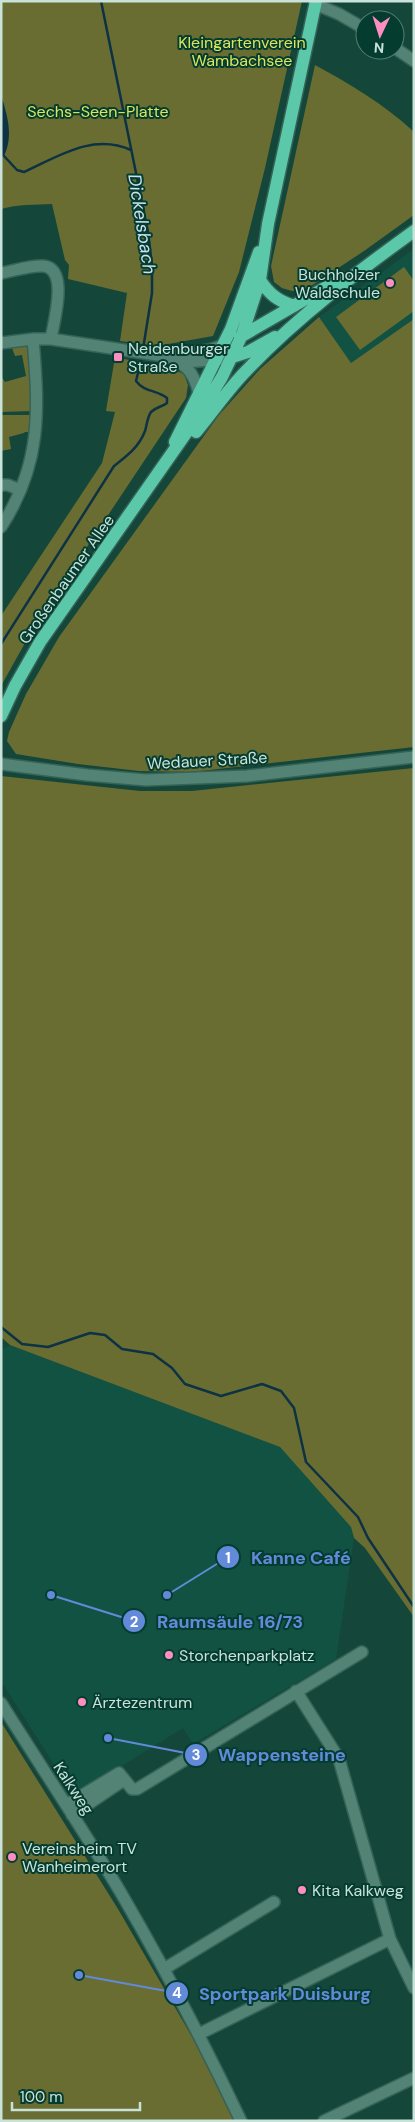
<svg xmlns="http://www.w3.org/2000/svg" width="415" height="2122" font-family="'DM Sans',sans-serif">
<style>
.built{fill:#115243}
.green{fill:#696d32}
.water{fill:#0d3243}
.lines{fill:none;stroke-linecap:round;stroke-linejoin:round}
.stream{stroke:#0d3243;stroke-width:2.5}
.minor-casing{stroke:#356357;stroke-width:14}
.major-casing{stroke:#356357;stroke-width:15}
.minor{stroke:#538374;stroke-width:11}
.major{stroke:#5cc8aa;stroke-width:12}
.poi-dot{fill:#fd8ec0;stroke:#053c30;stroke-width:2}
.labels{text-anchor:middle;stroke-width:4;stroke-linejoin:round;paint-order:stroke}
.park-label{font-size:16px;fill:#dde55c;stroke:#053c30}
.poi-label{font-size:16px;fill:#cae3da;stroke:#053c30;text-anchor:start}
.street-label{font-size:16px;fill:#cae3da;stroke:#053c30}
.water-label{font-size:18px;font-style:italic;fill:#cbe3f1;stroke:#053c30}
.leader{fill:none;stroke:#628ad9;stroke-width:2}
.callout-dot{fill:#628ad9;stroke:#053c30;stroke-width:2}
.mark-label{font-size:15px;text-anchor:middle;font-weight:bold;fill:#fff}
.callout-label{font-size:18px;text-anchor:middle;font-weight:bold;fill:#628ad9;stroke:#053c30;stroke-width:4;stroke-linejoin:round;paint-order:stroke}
</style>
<rect width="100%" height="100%" fill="#14473a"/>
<path class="built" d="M414,249V319L351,363L319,317Z
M10,1345L280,1447L351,1527L354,1538L336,1659L193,1744L183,1728L83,1790L75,1791L67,1785L1,1681V1350Z"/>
<path class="green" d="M1,1H302L265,168L239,272L213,336L157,346L120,341L127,293L68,279L69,265L65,260L52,204C35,205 18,204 1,209Z
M315,65C350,84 384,104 414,132V215L364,251L305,290L292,291L282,288L274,282L271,266Z
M404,267L414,281V311L360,350L336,317Z
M319,317L351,363L414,319V747L191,772L139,771L78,764L16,754L7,741L9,732L26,694L59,637L219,415L260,369Z
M27,346L30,349L33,411L1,412V376L5,382L26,376L22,355L15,356L12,348Z
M115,357L172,369L184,374L188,385L186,398L35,625L1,686V616L102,463L115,412L106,411Z
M1,415H33L31,432H25L24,433L9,437L11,449L1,451Z
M414,768V1617L365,1548L354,1538L351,1527L280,1447L10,1345L1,1337V776L140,791H192Z
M1,1722L118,1909L195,2042L234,2121H1Z"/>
<path class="water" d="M1,95C7,114 14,136 4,156H1Z"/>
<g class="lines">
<path class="stream" d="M101,1L148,232L152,265V293L143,349
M4,156L17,170L24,172C59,156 93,133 131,150
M1,644L114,466C127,456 139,447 145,431C147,425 147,418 151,412C156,407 162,407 167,403V398C157,390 144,392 136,381L142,357
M1,1327L22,1344L48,1347L90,1333L105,1335L122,1349L153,1354L172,1368L185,1384L221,1396L262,1384L281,1391L294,1408L306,1462L358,1517L368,1538L414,1607"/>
<defs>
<path id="minor" d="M315,4L339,14L365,29
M395,48L414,61
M1,273C14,271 30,265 43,266C70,268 53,324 51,339
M1,343L33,339H51L164,356C186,364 193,370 199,393
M167,356L209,350L224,345
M181,362L216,360L232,357
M1,485H8L20,490
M1,527C42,464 39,410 33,339
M1,764L87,775L146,780L247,776L414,757
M296,1691L339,1759L390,1939L414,1988
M1,1703C41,1767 83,1829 121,1893C164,1967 204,2043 241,2121
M66,1805L119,1773L132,1789H137L362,1652
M72,1815L124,1780
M164,1969L274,1902
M199,2034L390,1939
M324,2121L414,2078"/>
<path id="major" d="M260,280C269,294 278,301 294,306
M240,337L342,278
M232,357L248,352L275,337
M196,432C213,412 228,389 247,370C296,318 356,273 414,231
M175,442L231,329L259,252
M1,716L15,686L40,642L198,416L222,377L242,335L260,280L268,224L316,1"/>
</defs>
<use href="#minor" class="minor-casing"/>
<use href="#major" class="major-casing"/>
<use href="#minor" class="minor"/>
<use href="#major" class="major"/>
</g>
<g class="poi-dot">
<circle cx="390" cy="283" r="5"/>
<rect x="113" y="352" width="10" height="10" rx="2.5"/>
<circle cx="169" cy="1655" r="5"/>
<circle cx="82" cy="1702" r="5"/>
<circle cx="12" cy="1857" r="5"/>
<circle cx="302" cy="1890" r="5"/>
</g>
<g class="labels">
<g class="park-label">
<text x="242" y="48">Kleingartenverein<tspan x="242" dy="18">Wambachsee</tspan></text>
<text x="98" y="117">Sechs-Seen-Platte</text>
</g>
<g class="poi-label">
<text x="380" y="280" text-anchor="end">Buchholzer<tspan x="380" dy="18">Waldschule</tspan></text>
<text x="128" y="354">Neidenburger<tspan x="128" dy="18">Straße</tspan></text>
<text x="179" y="1661">Storchenparkplatz</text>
<text x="92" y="1708">Ärztezentrum</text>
<text x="22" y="1854">Vereinsheim TV<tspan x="22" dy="18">Wanheimerort</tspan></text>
<text x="312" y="1896">Kita Kalkweg</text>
</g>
<g class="street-label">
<text transform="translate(66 579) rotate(-55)" y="6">Großenbaumer Allee</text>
<text transform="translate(207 760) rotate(-3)" y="6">Wedauer Straße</text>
<text transform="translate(74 1788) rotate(57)" y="6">Kalkweg</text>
</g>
<g class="water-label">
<text transform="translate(142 224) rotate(81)" y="6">Dickelsbach</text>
</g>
</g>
<path class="leader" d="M167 1595L228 1557M51 1595L134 1621M108 1738L196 1755M79 1975L177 1993"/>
<g class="callout-dot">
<circle cx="167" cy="1595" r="5"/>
<circle cx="51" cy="1595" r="5"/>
<circle cx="108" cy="1738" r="5"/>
<circle cx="79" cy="1975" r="5"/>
<circle cx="228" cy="1557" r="12"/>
<circle cx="134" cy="1621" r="12"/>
<circle cx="196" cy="1755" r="12"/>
<circle cx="177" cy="1993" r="12"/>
</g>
<g class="mark-label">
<text x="228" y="1563">1</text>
<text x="134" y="1627">2</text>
<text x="196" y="1760">3</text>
<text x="177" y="1998">4</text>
</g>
<g class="callout-label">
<text x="301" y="1564">Kanne Café</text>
<text x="230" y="1628">Raumsäule 16/73</text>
<text x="282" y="1761">Wappensteine</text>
<text x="285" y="2000">Sportpark Duisburg</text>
</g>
<rect width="415" height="2122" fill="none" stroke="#cae3da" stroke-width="5"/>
<g transform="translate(380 35) rotate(184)"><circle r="24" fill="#053c30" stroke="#547f74"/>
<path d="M0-4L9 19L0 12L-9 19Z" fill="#fd8ec0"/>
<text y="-8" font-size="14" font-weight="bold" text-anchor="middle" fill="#cae3da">N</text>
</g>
<path d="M12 2102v8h128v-8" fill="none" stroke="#cae3da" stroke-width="2.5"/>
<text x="20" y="2102" font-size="15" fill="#cae3da" stroke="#053c30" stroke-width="4" paint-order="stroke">100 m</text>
</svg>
